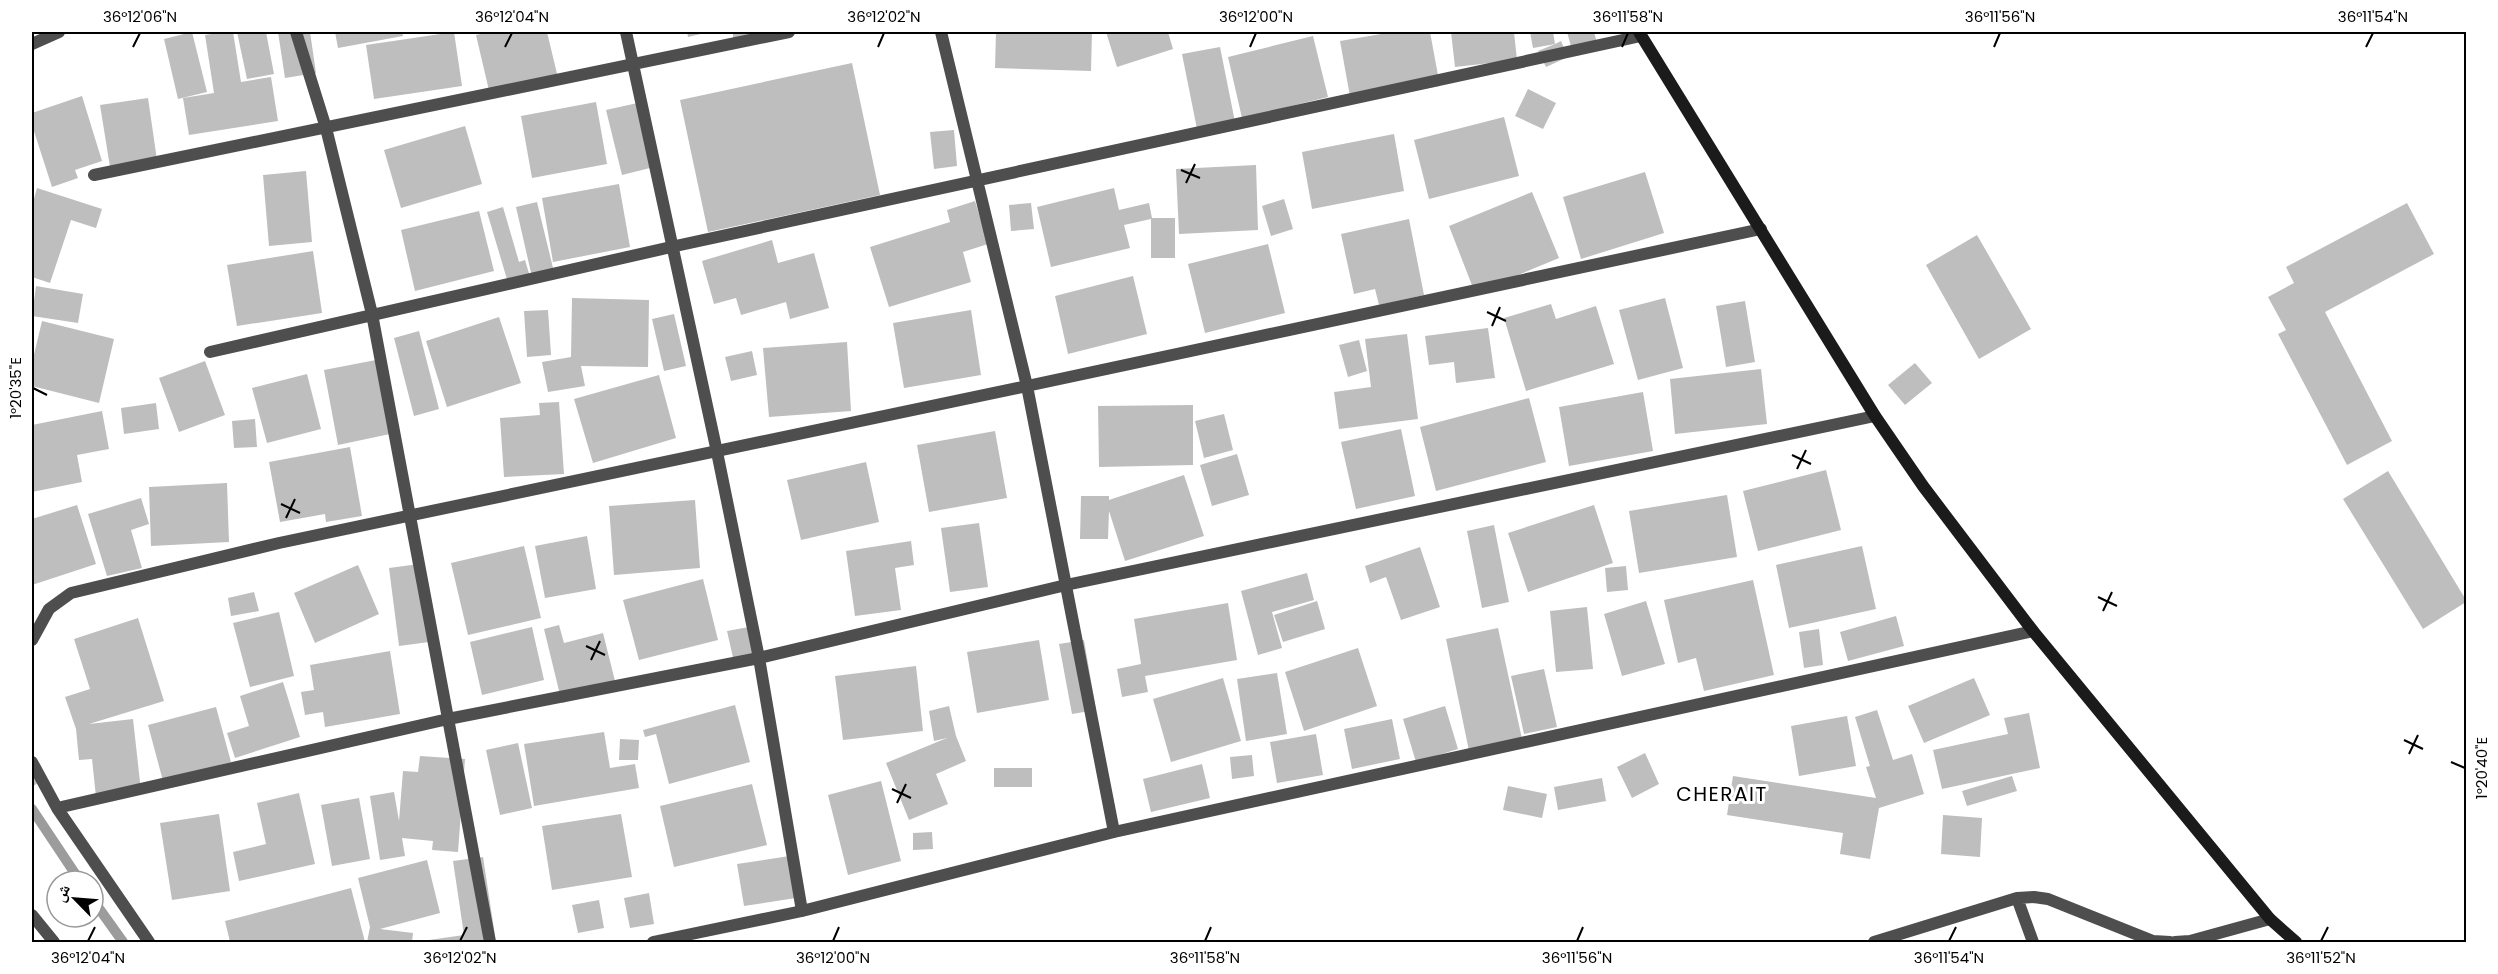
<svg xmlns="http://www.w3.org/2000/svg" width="2498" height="974" font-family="Poppins,'Noto Naskh Arabic',sans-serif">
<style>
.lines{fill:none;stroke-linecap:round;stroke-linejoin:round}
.stream{stroke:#9c9c9c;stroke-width:10}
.building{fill:#bebebe}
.street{stroke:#4e4e4e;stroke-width:12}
.secondary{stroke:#1b1b1b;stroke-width:12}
.ticks{fill:none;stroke:#000;stroke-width:2}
.labels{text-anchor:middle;stroke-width:6;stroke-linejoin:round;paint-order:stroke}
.quarter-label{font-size:20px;letter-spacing:1.5px;fill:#000;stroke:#fff}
.neatline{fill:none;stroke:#000;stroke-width:2}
.ticks-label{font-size:15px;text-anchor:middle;fill:#000}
</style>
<rect width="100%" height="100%" fill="#fff"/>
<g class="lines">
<path class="stream" d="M32,809L80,881
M93,900L123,942"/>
</g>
<path class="building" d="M192,32L207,92L178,99L164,39Z
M225,32H233L241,82L271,77L278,121L189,135L183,98L214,93L205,35Z
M237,32H266L274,74L247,79Z
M278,32H310L316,73L285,78Z
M335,32H402L403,36L338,48Z
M454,32L462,86L374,99L366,45Z
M489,32H547L559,82L491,99L476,35Z
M687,32H709L688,37Z
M733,32H778L733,39Z
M996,32H1092L1091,71L995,68Z
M1106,32H1168L1173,49L1117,67Z
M1393,32H1430L1440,86L1351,102L1340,41Z
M1451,32H1514L1517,60L1455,67Z
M1530,32H1553L1555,44L1561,41L1568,57L1546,67L1538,51L1555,44L1533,48Z
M1567,32H1594L1597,43L1572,50Z
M1313,36L1328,97L1242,118L1228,57Z
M1220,47L1236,127L1198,134L1182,54Z
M852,63L880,195L708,232L680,100Z
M1528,89L1556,103L1543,129L1515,116Z
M82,96L102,161L75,170L78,178L52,187L32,125V113Z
M148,98L157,160L110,167L100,105Z
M596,102L607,164L532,178L521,116Z
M642,102L658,166L622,175L606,110Z
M1504,117L1519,176L1429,199L1414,140Z
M465,126L482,184L401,208L384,150Z
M954,130L957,166L934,169L930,132Z
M1394,134L1404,191L1312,209L1302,152Z
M1256,165L1258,230L1179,234L1176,169Z
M306,171L312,242L269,246L263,175Z
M1645,172L1664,233L1581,259L1563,197Z
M619,184L630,247L553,262L542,198Z
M37,188L102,209L96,228L71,220L50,283L32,277V206Z
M1114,188L1119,210L1149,203L1152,218H1175V258H1151V219L1124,225L1130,248L1051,267L1037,207Z
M1532,192L1559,258L1475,293L1449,226Z
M1284,199L1293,229L1271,236L1262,206Z
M975,201L988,244L963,252L971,282L889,307L870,247L950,222L947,210Z
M537,202L554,272L532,277L516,207Z
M1031,203L1034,229L1011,231L1009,205Z
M2407,203L2434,254L2325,312L2392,441L2347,465L2278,334L2286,330L2268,297L2294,283L2286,267Z
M503,207L519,262L525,260L531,280L509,286L487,212Z
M479,211L494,271L415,291L401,230Z
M1409,219L1424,295L1379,305L1375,289L1354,294L1341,234Z
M1977,235L2031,329L1979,359L1926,265Z
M772,240L778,263L814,253L829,308L790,319L786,302L741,315L736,298L714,304L702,261Z
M1268,244L1285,313L1205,333L1188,264Z
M313,251L322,313L237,326L227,265Z
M1133,276L1147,334L1068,354L1055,296Z
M36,286L83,294L78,323L32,316Z
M572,298L649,300L648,367L581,366L585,386L548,392L542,362L571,357Z
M1665,298L1683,368L1638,380L1619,310Z
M1745,301L1755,362L1726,367L1716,306Z
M1551,304L1556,319L1596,306L1614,364L1526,391L1504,318Z
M548,310L551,355L527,357L524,311Z
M971,310L981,375L904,388L893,323Z
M674,314L686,366L664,371L652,319Z
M499,317L521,383L447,407L426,341Z
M42,321L114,339L99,403L32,386V363Z
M1488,328L1495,378L1456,383L1454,362L1429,365L1425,336Z
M419,331L439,409L414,416L394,338Z
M1407,334L1418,419L1339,429L1334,392L1371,387L1365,339Z
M1359,340L1367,371L1348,377L1339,345Z
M847,342L851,411L769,417L763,348Z
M752,351L757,375L731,381L725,357Z
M376,360L390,434L338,445L324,370Z
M205,361L225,415L179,432L159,378Z
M1915,363L1932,383L1905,405L1888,385Z
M1761,369L1767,424L1675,434L1670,379Z
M307,374L321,429L267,443L252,388Z
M659,375L676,438L593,463L574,399Z
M1643,392L1653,451L1569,466L1559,407Z
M1529,398L1546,462L1436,491L1420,427Z
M559,402L564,474L504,477L500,418L540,415L539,403Z
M156,403L159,429L124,434L121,408Z
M1193,405V465L1099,467L1098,406Z
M102,411L109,449L77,455L82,482L32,492V425Z
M1224,414L1233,450L1204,458L1195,421Z
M255,419L257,447L234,448L232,421Z
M1401,429L1415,496L1356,509L1341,442Z
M995,431L1007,498L929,512L917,445Z
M350,447L362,516L326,522L325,514L280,522L269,462Z
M1237,454L1249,495L1212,506L1200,465Z
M866,462L879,522L801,540L787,480Z
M1826,470L1841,530L1758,551L1743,491Z
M2388,471L2466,600V602L2423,629L2343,499Z
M1184,475L1204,536L1125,561L1109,511L1108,539H1080L1081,496H1109V500Z
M227,483L229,542L151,546L149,487Z
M1727,495L1737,557L1639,573L1629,511Z
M141,498L149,524L131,530L142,568L107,576L88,514Z
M695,500L700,568L614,575L609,506Z
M77,505L96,564L32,585V519Z
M1594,505L1613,563L1528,592L1508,533Z
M979,523L988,587L950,592L941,528Z
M1494,525L1509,602L1482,608L1467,531Z
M587,536L596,589L545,598L535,546Z
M911,541L914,565L895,568L901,610L855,616L846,551Z
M524,546L541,618L468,635L451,563Z
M1862,546L1876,609L1789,628L1776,565Z
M1420,547L1440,607L1401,620L1386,577L1370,583L1365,566Z
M419,564L429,642L399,646L389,568Z
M358,565L379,614L315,643L294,593Z
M1626,566L1628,590L1607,592L1605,568Z
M1307,573L1314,600L1272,612L1282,648L1258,655L1241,591Z
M703,579L718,640L639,660L623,600Z
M1753,580L1774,675L1704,691L1696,658L1678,663L1664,600Z
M254,592L259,611L231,616L228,598Z
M1317,601L1325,629L1283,642L1274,615Z
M1646,601L1665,664L1622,676L1604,614Z
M1228,603L1237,660L1145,676L1148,692L1122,697L1117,669L1141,664L1134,619Z
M1587,607L1593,669L1556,672L1550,611Z
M279,612L294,676L250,687L233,623Z
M1896,616L1904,646L1848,661L1840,632Z
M138,618L164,701L89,724L133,719L141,791L96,797L92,759L79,760L76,729L65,697L90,689L74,639Z
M559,625L564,643L603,633L617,689L562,703L544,629Z
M532,627L544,680L482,695L470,642Z
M749,627L754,658L734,662L727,631Z
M1498,628L1522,739L1469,751L1446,639Z
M1819,629L1823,665L1804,668L1799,632Z
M1039,640L1049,700L977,713L967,652Z
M1084,640L1096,710L1072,714L1059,644Z
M1358,648L1377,706L1304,731L1285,672Z
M390,651L400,714L325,727L323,712L305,715L301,692L314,690L310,665Z
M916,666L923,731L843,740L835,676Z
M1544,669L1557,727L1524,734L1511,676Z
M1277,673L1287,734L1246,741L1237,679Z
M1223,678L1241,741L1171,762L1153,699Z
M1974,678L1990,715L1924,743L1908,706Z
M283,682L300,737L235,758L227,733L249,726L240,696Z
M735,705L750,762L669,784L656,734L645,737L643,730Z
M949,706L956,736L966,761L936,774L948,804L909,820L886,763L947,738L934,741L929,711Z
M1445,706L1458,749L1416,762L1403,719Z
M216,707L231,762L163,781L148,725Z
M1877,710L1893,760L1912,754L1924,794L1879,808L1870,859L1840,854L1843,833L1727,815L1733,776L1876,798L1866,767L1870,766L1855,717Z
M2029,713L2040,768L1942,789L1933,750L2008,734L2004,718Z
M1847,716L1856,766L1799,776L1791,726Z
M1392,719L1400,759L1352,769L1344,729Z
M604,732L610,768L635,764L639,788L534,806L524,744Z
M1316,734L1323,775L1277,783L1270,742Z
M620,739L639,740L638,760H619Z
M518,743L532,808L500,815L486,750Z
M1645,753L1659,784L1632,798L1617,767Z
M1252,755L1254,776L1232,779L1230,757Z
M420,756L465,759L458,852L432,850L433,841L402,838L405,856L380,860L370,796L394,792L399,821L403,771L418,772Z
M32,759L46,777L32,787Z
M1202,764L1210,798L1151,812L1143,779Z
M994,768H1032V787H994Z
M2012,776L2017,791L1967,806L1962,791Z
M1602,778L1606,801L1558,810L1554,787Z
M881,781L901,861L848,875L828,795Z
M752,784L767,845L674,867L660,806Z
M1508,786L1547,794L1542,818L1503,810Z
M299,793L315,864L239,881L233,852L266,844L257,803Z
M359,798L370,859L332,866L321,805Z
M219,814L230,891L172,900L160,823Z
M621,814L632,877L552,890L542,826Z
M1943,815L1982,818L1980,857L1941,854Z
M932,832L933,849L913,850V833Z
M796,855L802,897L744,906L737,864Z
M483,857L496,942H429V940L464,935L453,861Z
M427,860L440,913L380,929L413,933L412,942H367L370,927L358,878Z
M351,888L365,942H230L225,921Z
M649,893L654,924L630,928L624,898Z
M599,900L604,928L578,933L572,905Z"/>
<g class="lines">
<path class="street" d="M296,32L326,128L372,314L490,942
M626,32L717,452L759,658L802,911
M941,32L1027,386L1114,832
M32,44L59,32
M94,175L789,32
M210,352L671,247L1641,36
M32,640L49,609L71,593L279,543L1027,386L1761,229
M32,762L57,808L149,942
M57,808L448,719L759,658L1066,585L1875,416
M2017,898L2033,942
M32,915L54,942
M653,942L802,911L1114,832L2033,631
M1874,942L2017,898L2034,897L2048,899L2153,941L2170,942
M2175,942L2190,941L2270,919"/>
<path class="secondary" d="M1639,32L1875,416L1923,486L2033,631L2270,919L2296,942"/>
</g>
<path class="ticks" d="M133,47L140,33M505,47L512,33M878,47L884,33M1250,47L1256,33M1622,47L1628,33M1994,47L2000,33M2366,47L2373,33M1181,170L1200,178M1186,183L1195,164M1487,312L1506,321M1492,326L1500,307M33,388L47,395M1792,455L1811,464M1797,469L1806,450M281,504L300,513M286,518L295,499M2098,597L2117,606M2103,611L2112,592M586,646L605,655M591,660L600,641M2404,740L2423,749M2409,754L2418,735M2451,762L2465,768M892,789L911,798M897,803L906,784M88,941L95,927M460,941L467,927M833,941L839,927M1205,941L1211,927M1577,941L1583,927M1949,941L1956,927M2321,941L2328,927"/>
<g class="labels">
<g class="quarter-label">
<text x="1722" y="801">CHERAIT</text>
</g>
</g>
<rect width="2498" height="974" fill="none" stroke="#ffffff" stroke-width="66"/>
<g transform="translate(75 899) rotate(295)"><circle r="28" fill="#ffffff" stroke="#999999" stroke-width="1.5"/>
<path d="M0-4.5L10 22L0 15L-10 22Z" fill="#000000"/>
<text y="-9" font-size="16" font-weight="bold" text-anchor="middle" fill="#000000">ش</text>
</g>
<rect x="33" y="33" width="2432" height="908" class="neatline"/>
<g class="ticks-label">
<text x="140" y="22">36°12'06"N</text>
<text x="512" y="22">36°12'04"N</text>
<text x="884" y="22">36°12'02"N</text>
<text x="1256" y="22">36°12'00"N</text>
<text x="1628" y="22">36°11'58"N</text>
<text x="2000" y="22">36°11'56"N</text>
<text x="2373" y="22">36°11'54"N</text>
<text transform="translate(16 388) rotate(-90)" y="5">1°20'35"E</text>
<text transform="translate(2482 768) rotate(-90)" y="5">1°20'40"E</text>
<text x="88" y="963">36°12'04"N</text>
<text x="460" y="963">36°12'02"N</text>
<text x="833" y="963">36°12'00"N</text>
<text x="1205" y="963">36°11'58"N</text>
<text x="1577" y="963">36°11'56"N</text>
<text x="1949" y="963">36°11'54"N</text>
<text x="2321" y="963">36°11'52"N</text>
</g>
</svg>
